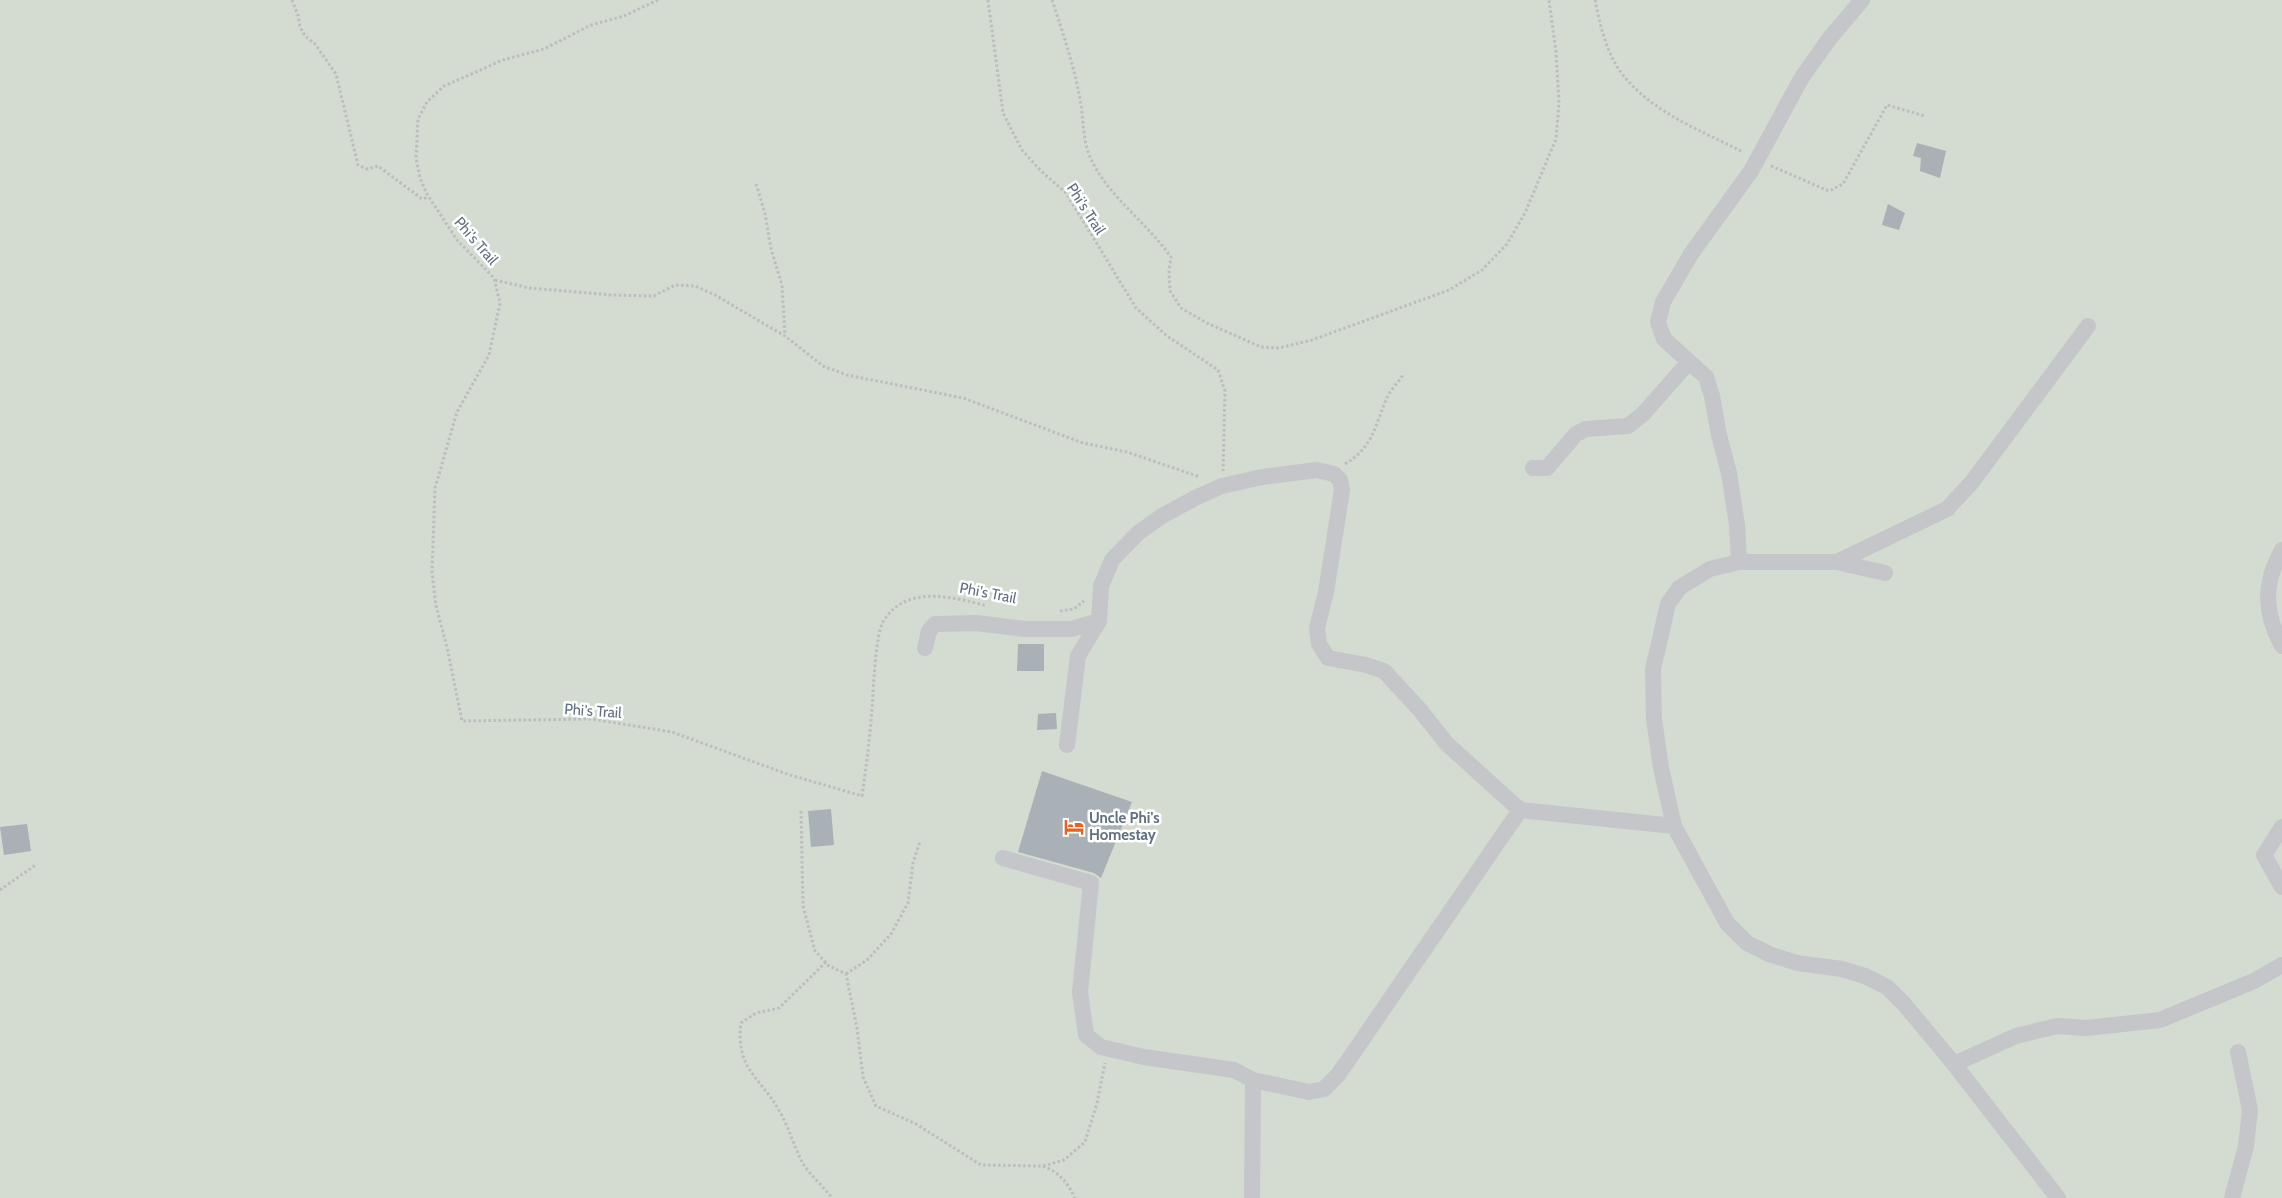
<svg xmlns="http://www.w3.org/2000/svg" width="2282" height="1198" font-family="Cabin,sans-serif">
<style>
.green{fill:#d4dbd1}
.building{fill:#a9b0b6}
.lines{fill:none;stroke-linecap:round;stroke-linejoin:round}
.path{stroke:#bbbdbf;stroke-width:3;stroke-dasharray:2.5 2.5;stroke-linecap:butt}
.minor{stroke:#c4c6ca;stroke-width:16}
.labels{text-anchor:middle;stroke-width:5;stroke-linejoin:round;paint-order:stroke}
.street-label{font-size:15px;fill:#627081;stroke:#fff}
.poi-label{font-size:15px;font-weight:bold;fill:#627081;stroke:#fff;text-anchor:start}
</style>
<rect width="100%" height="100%" fill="#f4f4f0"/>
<path class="green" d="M0,0H2282V1198H0Z"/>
<path class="building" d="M1917,143L1946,151L1940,178L1920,171L1921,158L1913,156Z
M1888,204L1905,213L1899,230L1882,225Z
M1018,644H1044V671H1017Z
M1056,713L1057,729L1037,730L1038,714Z
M1042,771L1132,802L1101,878L1094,873L1018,852Z
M831,809L834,845L811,847L808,811Z
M27,824L31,851L4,855L0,827Z"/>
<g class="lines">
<path class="path" d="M292,0L298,15L300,27L305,36L315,44L336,74L358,165L367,169L378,166L422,199L428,197
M658,0L624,16L591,25L544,49L503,60L444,86L427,102L418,119L416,158L420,178L427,194L457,240L494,278L500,303L489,355L457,412L435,488L432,572L436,606L447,647L462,721L591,719L672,732L787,774L862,796C867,762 871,728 873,694C874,678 876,635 883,622C905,584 953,597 987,606
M988,0L1003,113L1022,150L1041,171L1066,193L1136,308L1167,336L1218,370L1225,391L1223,471
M1052,0C1063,33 1074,66 1080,99C1084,119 1082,140 1091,159C1107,195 1148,224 1171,257L1169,271L1170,291L1181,308L1207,323L1261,347L1279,348L1312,340L1449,290L1482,270L1507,244L1525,213L1556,139L1559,103L1556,52L1549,0
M1595,0C1600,25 1607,55 1623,75C1653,113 1702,131 1743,152
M1771,166L1829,191L1843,184L1887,105L1925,116
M756,184L765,213L771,249L782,285L785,335
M495,280L529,288L612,295L654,296L675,285L695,286L715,295L785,336L823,366L847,375L963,398L1083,443L1127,452L1200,477
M1345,464C1373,447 1374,428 1386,400C1389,391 1398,383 1403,375
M1060,611L1074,609L1084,601
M801,811L803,906L815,951L829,966L846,974L857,1028L863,1077L876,1106L916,1124L981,1165L1043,1166L1064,1160L1085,1142L1097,1103L1105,1063
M0,890L37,864
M826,962L779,1008L756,1013L741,1023C735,1070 761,1077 780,1112C789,1128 794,1146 802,1162C809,1174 823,1186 832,1198
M846,974L867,960L891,934L908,903L913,863L920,841
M1043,1166C1060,1173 1067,1182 1075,1198"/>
<path class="minor" d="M1533,468H1547L1576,434L1586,429L1628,426L1643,414L1689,362
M2282,550C2263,583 2264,613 2282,646
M1739,562L1737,525L1729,473L1719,435L1712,396L1706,377L1664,339L1658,322L1663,302L1691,254L1751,171L1801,79L1829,39L1862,0
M1837,562L1947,509L1972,482L2088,326
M1885,573L1837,562H1739L1710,569L1679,588L1668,604L1653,669L1654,719L1661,768L1674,826L1727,923L1747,943L1769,954L1797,963L1842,969L1865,976L1887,987L1905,1005L1954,1064L2058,1198
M925,648L929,631L935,624L976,623L1025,629H1071L1099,621
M1067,745L1078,656L1099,621L1101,586L1112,560L1138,533L1162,516L1195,498L1222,486L1262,477L1317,470L1334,474L1340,480L1342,490L1326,592L1317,628L1319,644L1328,658L1366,665L1384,671L1420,710L1447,744L1520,810
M2282,827L2264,855L2282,887
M1003,858L1091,883L1080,992L1086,1035L1101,1047L1144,1057L1234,1070L1253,1080L1309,1092L1324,1089L1338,1075L1520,810L1674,826
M1954,1064L2016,1036L2057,1026L2086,1028L2160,1020L2254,981L2282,965
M1252,1198L1253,1080
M2232,1198L2246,1146L2250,1110L2238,1052"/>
</g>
<defs>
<symbol id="hotel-bare" viewBox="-9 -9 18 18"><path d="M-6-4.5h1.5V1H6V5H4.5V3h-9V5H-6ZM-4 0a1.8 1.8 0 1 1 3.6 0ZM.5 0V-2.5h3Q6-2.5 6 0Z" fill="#e5631f" stroke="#fff" stroke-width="2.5" paint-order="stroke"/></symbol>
</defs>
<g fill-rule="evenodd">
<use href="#hotel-bare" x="1060" y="813" width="28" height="28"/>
</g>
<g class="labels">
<g class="street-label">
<text transform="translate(1086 209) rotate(57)" y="5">Phi's Trail</text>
<text transform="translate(476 241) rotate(49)" y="5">Phi's Trail</text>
<text transform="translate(988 593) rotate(11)" y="5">Phi's Trail</text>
<text transform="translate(593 711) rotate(4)" y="5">Phi's Trail</text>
</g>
<g class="poi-label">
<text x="1089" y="823">Uncle Phi's<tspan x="1089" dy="17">Homestay</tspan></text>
</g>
</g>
</svg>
